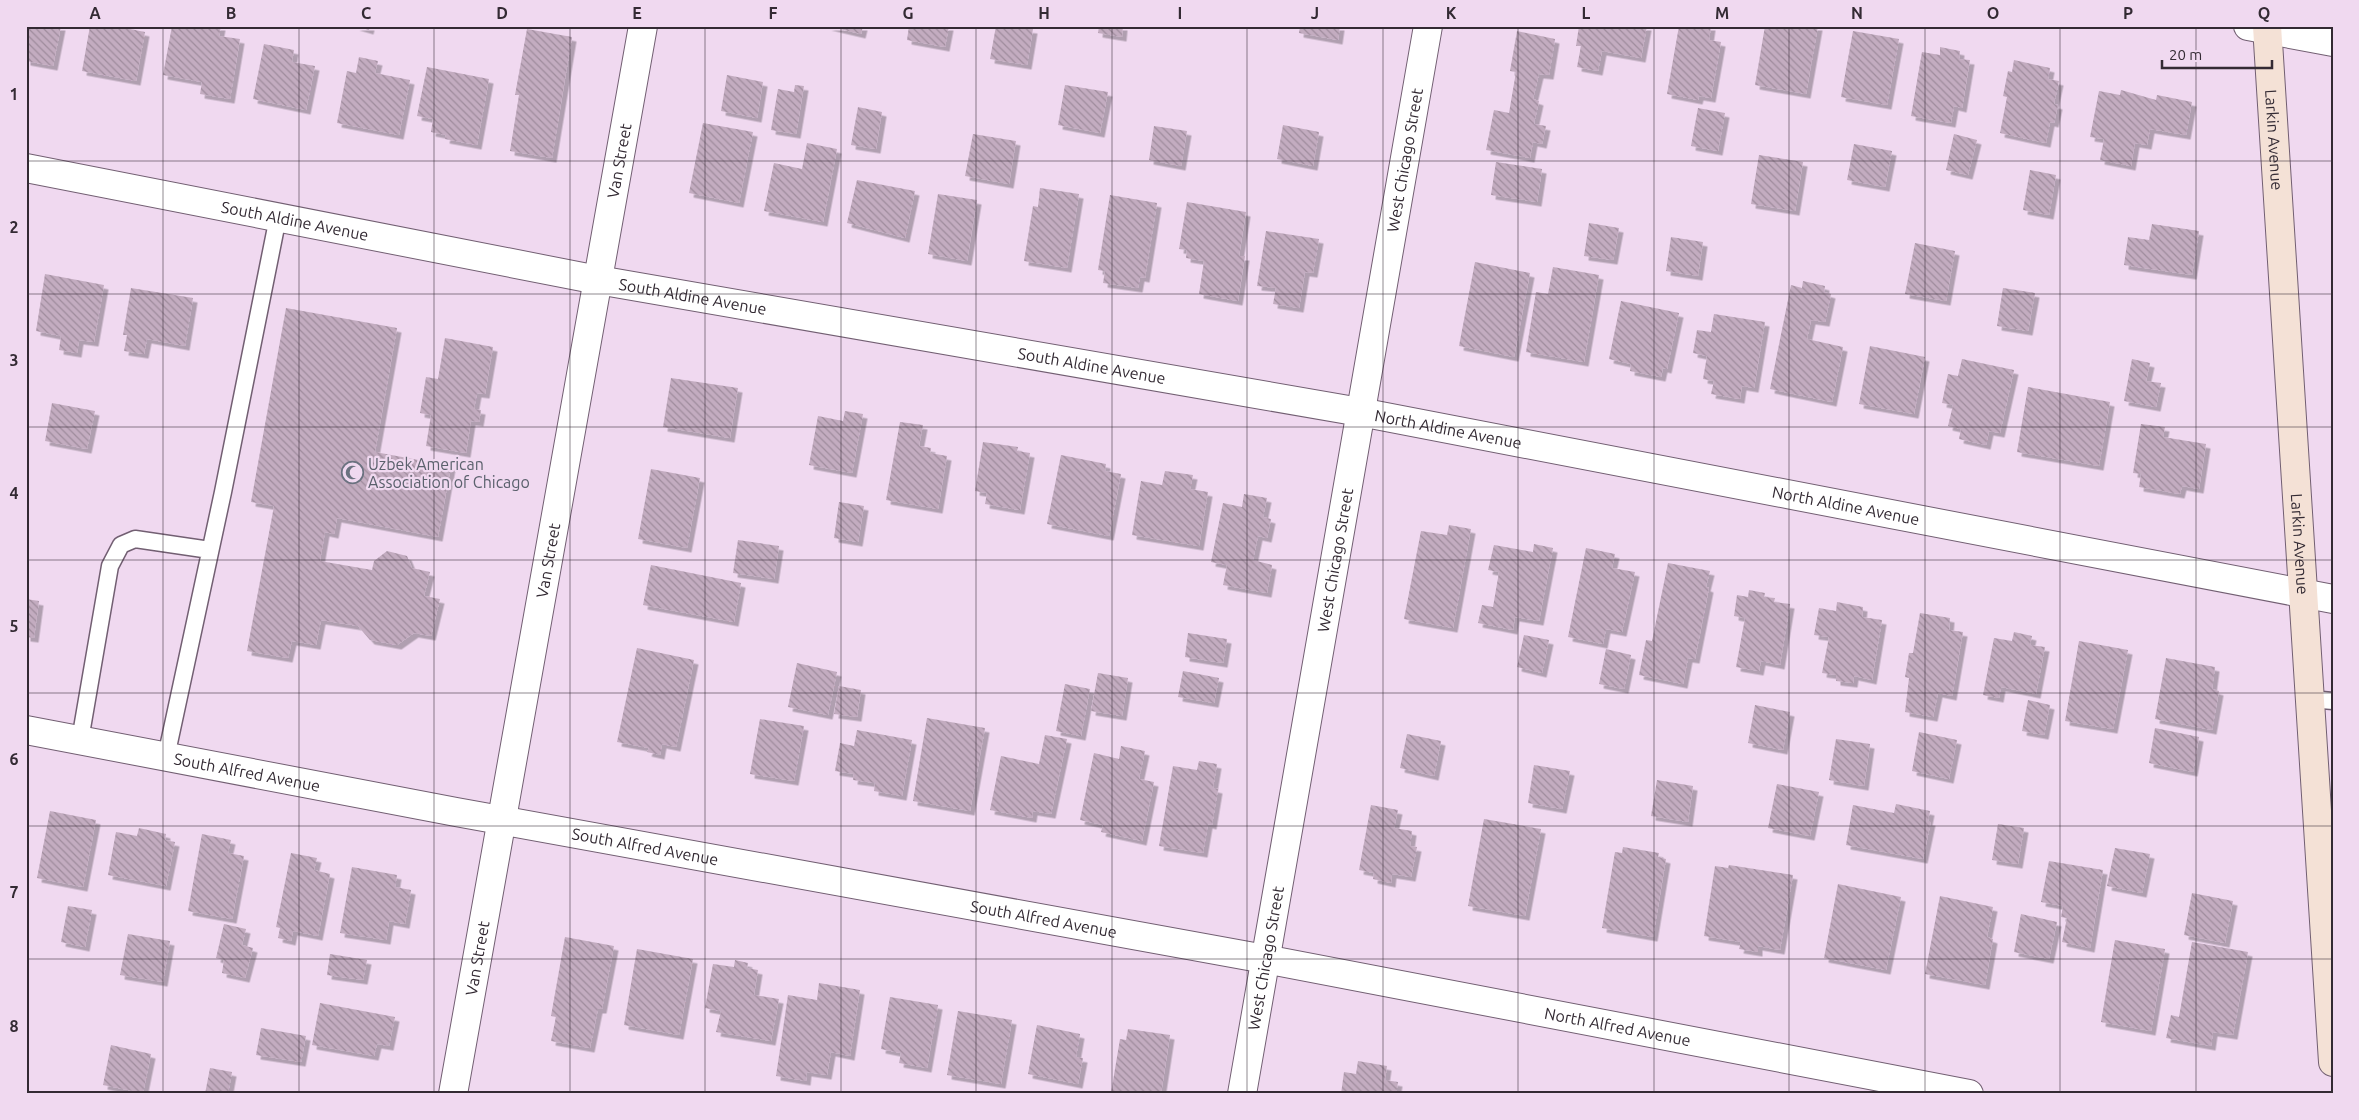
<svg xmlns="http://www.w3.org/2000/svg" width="2359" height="1120" font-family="Ubuntu,sans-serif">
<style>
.building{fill:url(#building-back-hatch);filter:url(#shadow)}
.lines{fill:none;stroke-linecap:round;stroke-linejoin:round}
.lane-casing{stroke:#725f72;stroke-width:19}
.street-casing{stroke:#725f72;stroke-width:30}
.secondary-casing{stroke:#725f72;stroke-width:30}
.lane{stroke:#fff;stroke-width:16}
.street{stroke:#fff;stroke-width:28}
.secondary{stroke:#f4e1d6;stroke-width:28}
.grid{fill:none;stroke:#332a33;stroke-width:1;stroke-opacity:0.55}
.labels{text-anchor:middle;stroke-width:4.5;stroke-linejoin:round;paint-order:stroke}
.street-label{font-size:16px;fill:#332a33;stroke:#f0d9f0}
.worship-label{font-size:16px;fill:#5b616d;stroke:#f0d9f0;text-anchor:start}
.neatline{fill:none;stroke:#332a33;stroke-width:2}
.grid-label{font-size:16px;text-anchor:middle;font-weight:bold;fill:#332a33}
</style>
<defs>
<pattern id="building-back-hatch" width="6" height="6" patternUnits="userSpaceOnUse" patternTransform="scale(1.25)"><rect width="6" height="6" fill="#c3acc0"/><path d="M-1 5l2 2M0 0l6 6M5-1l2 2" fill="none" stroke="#9f8c9d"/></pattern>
<filter id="shadow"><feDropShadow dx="4.5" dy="4.5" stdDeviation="0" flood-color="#0004"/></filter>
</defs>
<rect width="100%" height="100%" fill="#f0d9f0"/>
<path class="building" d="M26,26H61L53,66L26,61Z
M90,26H125V28L145,32L136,81L82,71Z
M172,26H221L219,36L240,39L230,99L200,94L202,82L163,75Z
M355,26H370L369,30Z
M827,26H863L861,34Z
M909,26H949L945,47L907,40Z
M996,26L1033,29L1027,65L990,59Z
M1099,26H1123L1122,37L1098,33Z
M1300,26H1340L1338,40L1299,33Z
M1579,26H1647L1641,58L1602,51L1598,71L1577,67L1581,46H1576Z
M1679,26H1711L1709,40L1721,42L1711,98L1699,96L1698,100L1667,94Z
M1765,26H1818L1806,94L1755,85Z
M527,29L572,37L552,158L510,151L519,95H515Z
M1517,31L1555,39L1549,75L1539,74L1533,99L1539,101L1534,124L1546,126L1542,144L1533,142L1530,158L1486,150L1494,110L1509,113L1516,72L1510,71Z
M1853,31L1899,39L1887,105L1841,97Z
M264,44L294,50L292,62L315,66L306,110L253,99Z
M1940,47L1960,51L1959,59L1970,60L1962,108L1954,106L1951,123L1911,116L1922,52L1940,55Z
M359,57L378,61L375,73L410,80L399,135L337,123L347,71L356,73Z
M2014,60L2050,68L2048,79L2059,81L2054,104L2058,105L2054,123L2050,122L2046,143L2000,133L2007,97L2003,96L2008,71L2012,72Z
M427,67L489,79L477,145L445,139L446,135L431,132L433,119L417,116Z
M727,75L763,82L757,118L721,111Z
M795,85L804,86L796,134L771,130L778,89L794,92Z
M1065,85L1108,92L1100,133L1058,125Z
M2121,90L2156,100L2157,95L2192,102L2186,135L2150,129L2147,145L2135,143L2131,166L2100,160L2104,139L2090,137L2099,91L2120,95Z
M858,107L882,112L876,149L851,145Z
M1698,108L1725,113L1718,151L1691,146Z
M703,123L753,132L739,203L689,193Z
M1283,125L1319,132L1313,166L1277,159Z
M1154,126L1187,131L1181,166L1149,160Z
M973,134L1016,141L1009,184L965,176Z
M1954,134L1977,140L1968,175L1946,170Z
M807,143L837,149L823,222L764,211L774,163L802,169Z
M1854,144L1892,151L1885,187L1847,180Z
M1759,155L1803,162L1795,211L1751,204Z
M1496,162L1542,169L1537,202L1491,195Z
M2030,170L2056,175L2049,215L2023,210Z
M857,180L915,191L905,238L847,223Z
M1040,188L1079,194L1067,268L1024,261L1033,206L1038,207Z
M938,194L977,200L967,261L928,254Z
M1110,195L1157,203L1145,278L1140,277L1138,288L1103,283L1105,271L1098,270Z
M1187,202L1246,212L1239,256H1245L1238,301L1199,294L1204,261L1186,258L1187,250L1179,249Z
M1589,223L1619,228L1613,260L1584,256Z
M2152,224L2199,231L2192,275L2124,265L2128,237L2149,240Z
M1266,231L1319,239L1313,273L1305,272L1299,308L1273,304L1276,288L1257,286Z
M1671,237L1703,242L1698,276L1666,271Z
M1915,243L1955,251L1946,301L1905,294Z
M1475,262L1530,273L1514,357L1459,346Z
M1553,267L1599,275L1584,362L1526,352L1536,292L1548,294Z
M45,274L104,285L94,342L79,340L77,353L59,350L61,336L36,331Z
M1803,281L1825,286L1824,292L1831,294L1825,322L1811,320L1807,339L1843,347L1832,402L1770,389L1791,285L1802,288Z
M131,288L193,298L185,346L147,339L144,354L124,351L127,335H123Z
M2003,288L2035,293L2028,331L1997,326Z
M1621,301L1679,313L1667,369L1663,368L1661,377L1630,371L1631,364L1609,359Z
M286,308L397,328L375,452L451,466L438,537L337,518L334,534L325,532L320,561L372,570L374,561L387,551L407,556L412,568L430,572L424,596L440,599L431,636L414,633L397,645L370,640L358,626L321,620L316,645L292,641L288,658L247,651L274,506L251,502Z
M1714,314L1765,322L1754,388L1742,386L1740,399L1711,394L1714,381L1703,379L1707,356L1693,353L1697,330L1711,332Z
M445,338L493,347L485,394L477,393L474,409L481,410L479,422L471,421L466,453L426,446L431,415L420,413L426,377L438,379Z
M1870,346L1925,357L1914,414L1859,404Z
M1962,359L2014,370L2000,433L1989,431L1986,445L1959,439L1961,429L1948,426L1953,405L1942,403L1948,374L1958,376Z
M2132,359L2150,363L2146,381L2161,383L2156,407L2124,401Z
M671,378L738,388L730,438L663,427Z
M2028,387L2110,402L2099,466L2017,452Z
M52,403L95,411L87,449L45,441Z
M845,411L863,414L852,473L809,465L818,416L843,421Z
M900,422L923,425L919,446L931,448L930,453L947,456L938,509L886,500Z
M2141,424L2165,427L2163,437L2206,444L2199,489L2182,486L2180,494L2139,487L2141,474L2133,473Z
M983,442L1018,447L1017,451L1030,453L1020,510L985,504L987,493L975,491Z
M1061,455L1106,464L1105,471L1121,474L1109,536L1047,524Z
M651,469L700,478L687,548L638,539Z
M1165,471L1193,475L1190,489L1208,492L1199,546L1132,535L1141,481L1162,485Z
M1244,494L1267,498L1263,517L1271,519L1267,538L1258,536L1253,560L1272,565L1267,593L1223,585L1227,565L1211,562L1223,503L1242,507Z
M839,502L864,506L858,542L834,538Z
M1449,525L1471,529L1453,628L1404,619L1421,531L1447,535Z
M738,540L779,546L774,579L733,573Z
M1534,544L1553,548L1539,621L1515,617L1513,630L1478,623L1482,605L1493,607L1499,572L1488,570L1494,545L1533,552Z
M1586,548L1615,554L1612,568L1635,572L1622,632L1606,629L1603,644L1568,637Z
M1668,563L1710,571L1706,587L1709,588L1695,659L1688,658L1683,684L1639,675L1646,640L1652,641Z
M651,565L741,583L734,622L643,605Z
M1749,590L1765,593L1764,597L1775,598L1774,602L1790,604L1780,665L1761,661L1759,671L1736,667L1745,618L1734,616L1737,595L1748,597Z
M26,599L39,601L34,638L26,637Z
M1837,602L1863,607L1862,617L1882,620L1872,680L1854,676L1853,683L1836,681V675L1822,673L1829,637L1814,635L1819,608L1836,611Z
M1920,613L1950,618L1949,630L1963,632L1952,696L1938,693L1933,717L1905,712L1909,678L1905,677L1909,653H1913Z
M2014,632L2032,636L2030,645L2045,647L2036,694L2001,687L1999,698L1983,695L1994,638L2012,641Z
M1188,633L1227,639L1223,663L1185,657Z
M1524,635L1549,640L1542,673L1517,667Z
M2079,641L2128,650L2113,729L2065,721Z
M637,648L694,660L676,747L662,744L660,755L647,752L649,748L617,742Z
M1606,649L1631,655L1624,689L1599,684Z
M2166,658L2215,667L2212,689L2219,691L2212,730L2155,719Z
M797,663L837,672L828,715L788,707Z
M1183,671L1219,678L1214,703L1178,697Z
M1098,673L1128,678L1122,716L1091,711Z
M1065,684L1090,689L1081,736L1056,731Z
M839,686L861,690L857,717L834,714Z
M2028,700L2050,705L2044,735L2022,731Z
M1755,705L1790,712L1783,750L1748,743Z
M927,718L985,728L970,811L913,801Z
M760,719L804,726L794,781L750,774Z
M2155,728L2199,737L2193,772L2149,763Z
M857,730L912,740L902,796L874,791L875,783L853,780L854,774L835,771L840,743L854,746Z
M1919,732L1957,740L1949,779L1912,771Z
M1407,734L1441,741L1434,776L1400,768Z
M1045,735L1067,739L1051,814L1033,811L1032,818L990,810L1001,756L1039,764Z
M1836,739L1870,744L1864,786L1829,780Z
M1121,746L1145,751L1139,779L1154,782L1142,841L1101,832L1103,825L1080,820L1094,753L1119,759Z
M1199,761L1217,764L1213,788L1218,789L1212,825L1208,824L1203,853L1159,846L1173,766L1197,770Z
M1534,765L1570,771L1562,809L1528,803Z
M1657,780L1693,786L1688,822L1651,816Z
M1777,784L1819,792L1810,836L1768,828Z
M1896,804L1930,811L1928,821H1931L1923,859L1846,845L1853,805L1894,813Z
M1371,805L1398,810L1394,828L1412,831L1410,846L1417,847L1411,877L1392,874L1391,883L1373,879L1374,873L1359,870Z
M50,811L96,820L83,887L37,878Z
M1484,819L1541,829L1525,916L1468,906Z
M1998,824L2024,828L2018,864L1992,860Z
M139,828L166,834L165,840L175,842L166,886L108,875L116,832L137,836Z
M202,834L231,840L228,853L244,856L232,919L188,911Z
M1623,847L1659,853L1658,857L1666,859L1653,937L1602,928L1615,852L1622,853Z
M2115,848L2150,854L2142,893L2107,886Z
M291,853L317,858L314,870L330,874L318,936L293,931L291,941L278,938L280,928L276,927Z
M2049,861L2103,870L2090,948L2062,942L2067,918L2061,917L2063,906L2041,902Z
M1729,865L1793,875L1780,950L1758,946V952L1739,949L1741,942L1704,936L1715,866L1728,868Z
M352,867L397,875L395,887L411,890L405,924L389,921L386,940L340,933Z
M1838,884L1901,897L1886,970L1824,958Z
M2192,893L2233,901L2225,943L2184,935Z
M1940,896L1993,907L1987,937L1993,939L1985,985L1925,974Z
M68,906L92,910L85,947L61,942Z
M2021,914L2057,922L2049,959L2014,952Z
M224,924L246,929L242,945L253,948L245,978L222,973L224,960L216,958Z
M128,934L170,941L163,982L120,975Z
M565,937L614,946L602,1009H598L590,1048L551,1041L556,1017L551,1016Z
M2115,940L2165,949L2151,1031L2101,1022Z
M2192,942L2248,952L2233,1035L2213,1032L2211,1046L2166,1038L2171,1015L2179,1017Z
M637,949L693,959L679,1035L624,1025Z
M330,954L367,960L363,980L327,975Z
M735,960L748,963L747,968L758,970L754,995L779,999L771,1041L716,1032L721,1011L705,1008L713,964L734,967Z
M819,983L860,990L850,1056L831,1052L827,1075L807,1072L806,1081L776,1076L788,995L817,1000Z
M890,997L938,1005L927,1068L899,1063L901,1053L881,1049Z
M320,1003L395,1017L389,1046L377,1044L374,1056L312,1045Z
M958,1011L1012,1020L1001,1084L947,1075Z
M1037,1025L1080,1034L1076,1057L1083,1058L1078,1084L1028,1074Z
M261,1028L306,1036L301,1062L256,1055Z
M1128,1029L1170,1035L1161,1094L1111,1093L1120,1039L1126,1040Z
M111,1045L151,1054L143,1093L103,1085Z
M1358,1061L1387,1066L1385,1080L1398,1082L1396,1094H1341L1344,1072L1356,1074Z
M210,1068L232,1072L228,1094H205Z"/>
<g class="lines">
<defs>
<path id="lane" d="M2310,699L2333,701
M80,740L110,566L121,545L135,539L210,550
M166,757L223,492L278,217"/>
<g id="street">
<path d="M2248,26L2333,42"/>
<path id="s1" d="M26,168L598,280L1360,412L2333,599"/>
<path id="s2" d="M26,730L456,812L1265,959L1969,1094"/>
<path id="s3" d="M453,1094L643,26"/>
<path id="s4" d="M1242,1094L1428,26"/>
</g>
<g id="secondary">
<path id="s5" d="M2267,26L2333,1062"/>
</g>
</defs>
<use href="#lane" class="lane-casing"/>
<use href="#street" class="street-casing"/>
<use href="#secondary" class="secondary-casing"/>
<use href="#lane" class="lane"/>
<use href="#street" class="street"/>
<use href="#secondary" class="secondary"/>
</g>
<path class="grid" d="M163,26V1094M299,26V1094M434,26V1094M570,26V1094M705,26V1094M841,26V1094M976,26V1094M1112,26V1094M1247,26V1094M1383,26V1094M1518,26V1094M1654,26V1094M1789,26V1094M1925,26V1094M2060,26V1094M2196,26V1094M26,161H2333M26,294H2333M26,427H2333M26,560H2333M26,693H2333M26,826H2333M26,959H2333"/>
<defs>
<symbol id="mosque-ring" viewBox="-11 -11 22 22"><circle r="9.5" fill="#f0d9f0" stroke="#6b7280" stroke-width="1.5"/><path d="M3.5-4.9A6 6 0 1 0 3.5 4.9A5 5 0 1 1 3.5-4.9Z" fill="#6b7280"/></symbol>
</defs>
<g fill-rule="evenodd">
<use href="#mosque-ring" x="340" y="460" width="25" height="25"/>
</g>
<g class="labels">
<g class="street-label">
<text dy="6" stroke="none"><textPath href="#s5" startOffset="114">Larkin Avenue</textPath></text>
<text dy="6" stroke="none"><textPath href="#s3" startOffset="948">Van Street</textPath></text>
<text dy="6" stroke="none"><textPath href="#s4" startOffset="948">West Chicago Street</textPath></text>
<text dy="6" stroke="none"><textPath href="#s1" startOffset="274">South Aldine Avenue</textPath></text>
<text dy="6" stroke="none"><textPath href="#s1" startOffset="679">South Aldine Avenue</textPath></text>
<text dy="6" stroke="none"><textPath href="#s1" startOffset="1084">South Aldine Avenue</textPath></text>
<text dy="6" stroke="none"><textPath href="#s1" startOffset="1446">North Aldine Avenue</textPath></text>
<text dy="6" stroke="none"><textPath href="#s1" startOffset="1851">North Aldine Avenue</textPath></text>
<text dy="6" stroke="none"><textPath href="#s5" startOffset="519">Larkin Avenue</textPath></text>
<text dy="6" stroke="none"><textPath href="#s3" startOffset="542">Van Street</textPath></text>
<text dy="6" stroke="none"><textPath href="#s4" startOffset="542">West Chicago Street</textPath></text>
<text dy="6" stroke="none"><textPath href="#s2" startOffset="225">South Alfred Avenue</textPath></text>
<text dy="6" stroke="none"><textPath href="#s2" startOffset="630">South Alfred Avenue</textPath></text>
<text dy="6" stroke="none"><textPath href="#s2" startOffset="1035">South Alfred Avenue</textPath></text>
<text dy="6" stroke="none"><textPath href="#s3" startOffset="138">Van Street</textPath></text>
<text dy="6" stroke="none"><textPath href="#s4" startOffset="138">West Chicago Street</textPath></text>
<text dy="6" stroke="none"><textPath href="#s2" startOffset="1619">North Alfred Avenue</textPath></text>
</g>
<g class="worship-label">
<text x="368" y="470">Uzbek American<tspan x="368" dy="18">Association of Chicago</tspan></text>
</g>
</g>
<rect width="2359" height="1120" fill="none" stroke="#f0d9f0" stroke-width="55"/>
<path d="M2162 60v8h110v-8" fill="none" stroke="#332a33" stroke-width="2.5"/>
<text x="2169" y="60" font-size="15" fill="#332a33" stroke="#f0d9f0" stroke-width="4" paint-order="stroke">20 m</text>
<rect x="28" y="28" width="2304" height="1064" class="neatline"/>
<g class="grid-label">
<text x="95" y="19">A</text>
<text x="231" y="19">B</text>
<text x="366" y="19">C</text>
<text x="502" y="19">D</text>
<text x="637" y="19">E</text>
<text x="773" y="19">F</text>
<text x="908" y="19">G</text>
<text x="1044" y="19">H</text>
<text x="1180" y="19">I</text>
<text x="1315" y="19">J</text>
<text x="1451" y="19">K</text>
<text x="1586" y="19">L</text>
<text x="1722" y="19">M</text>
<text x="1857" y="19">N</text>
<text x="1993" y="19">O</text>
<text x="2128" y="19">P</text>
<text x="2264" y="19">Q</text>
<text x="14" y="100">1</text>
<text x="14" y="233">2</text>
<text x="14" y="366">3</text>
<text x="14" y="499">4</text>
<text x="14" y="632">5</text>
<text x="14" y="765">6</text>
<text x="14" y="898">7</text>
<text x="14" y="1032">8</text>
</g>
</svg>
